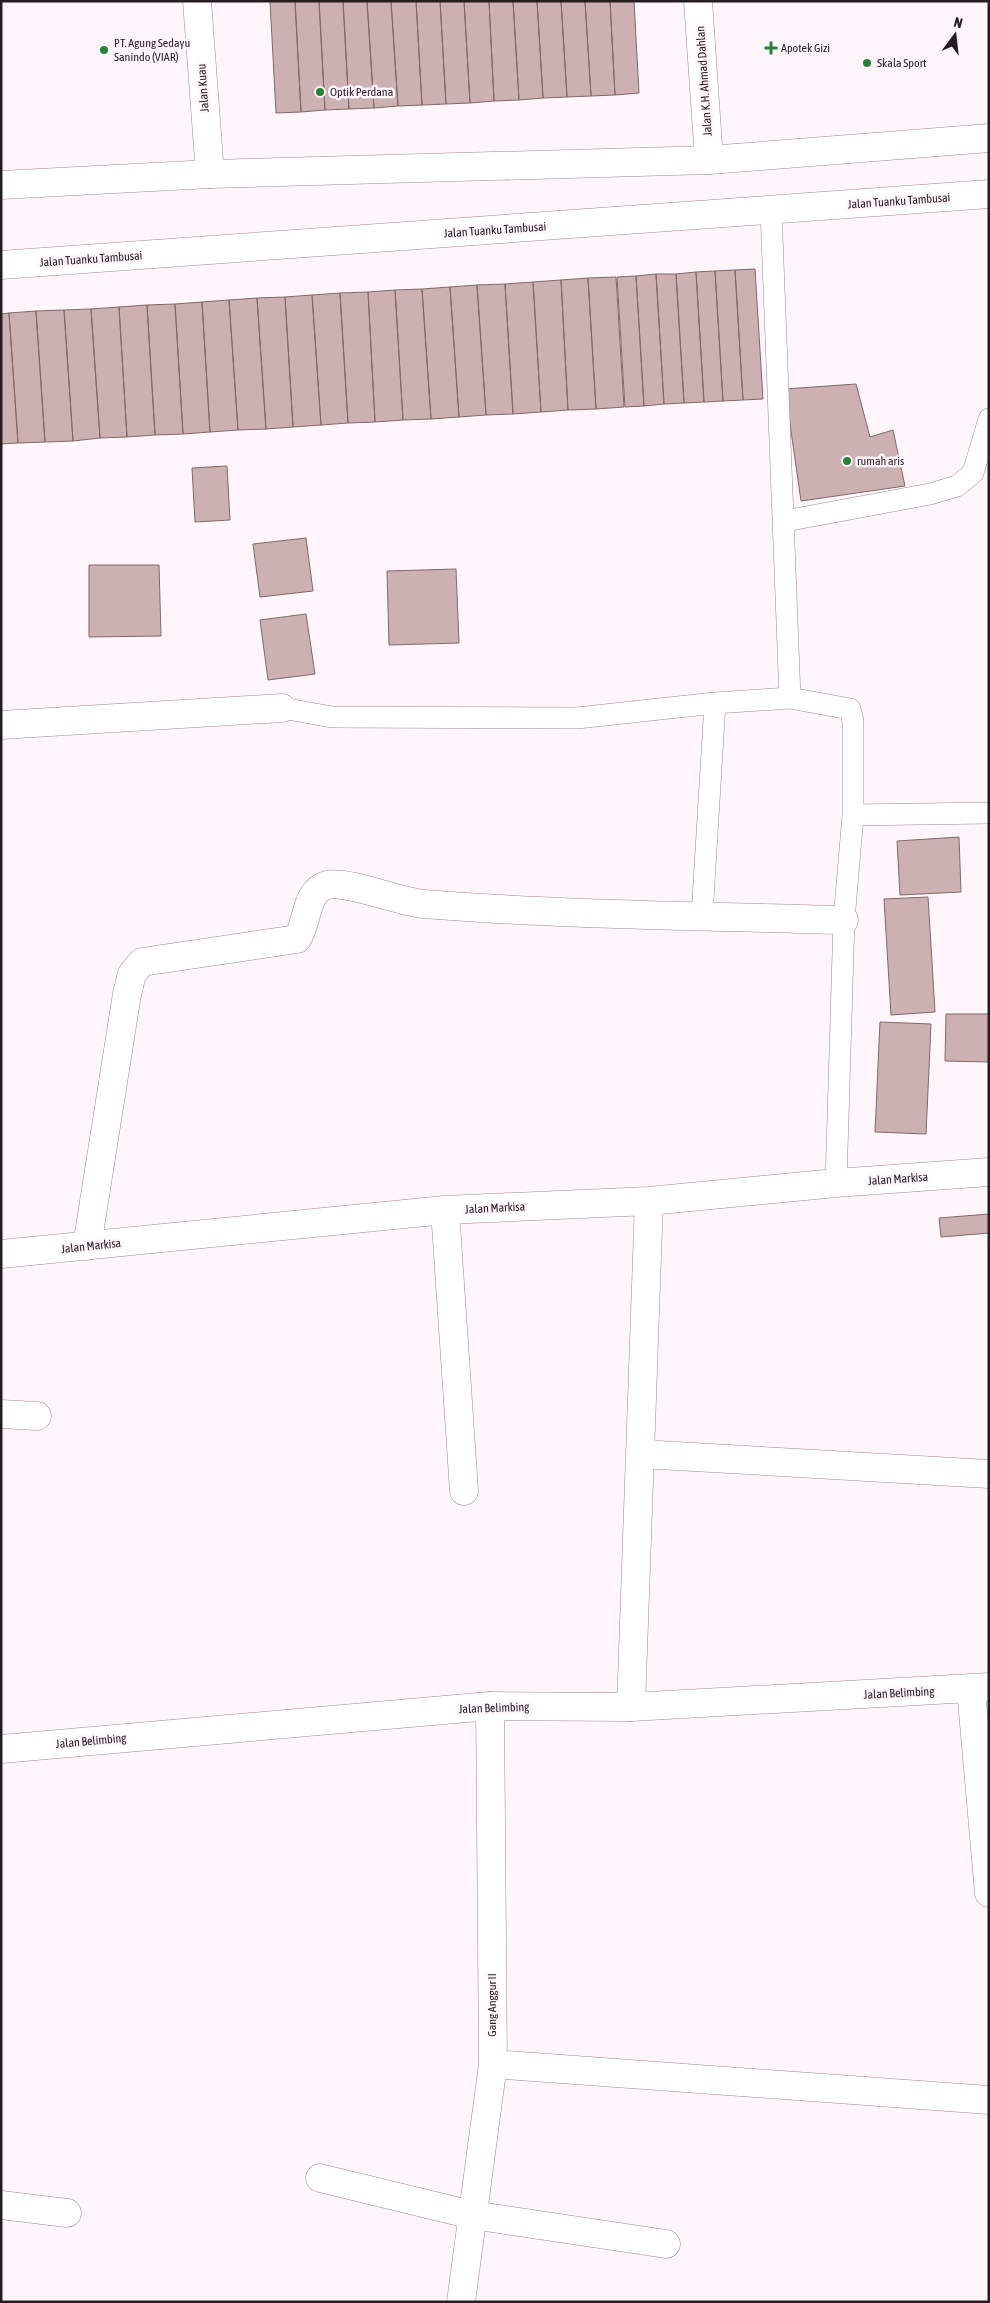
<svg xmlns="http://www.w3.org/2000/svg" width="990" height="2303" font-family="'Asap Condensed',sans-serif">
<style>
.building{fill:#cdb1b2;stroke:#816869}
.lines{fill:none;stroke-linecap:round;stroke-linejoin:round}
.lane-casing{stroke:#9c8692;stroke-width:22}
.street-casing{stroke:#9c8692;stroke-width:29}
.secondary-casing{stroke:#9c8692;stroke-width:29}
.primary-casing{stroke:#9c8692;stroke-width:29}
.lane{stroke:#fff;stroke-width:21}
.street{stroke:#fff;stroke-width:28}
.secondary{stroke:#fff;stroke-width:28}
.primary{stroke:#fff;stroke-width:28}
.poi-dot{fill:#258437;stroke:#fff5fa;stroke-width:2}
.labels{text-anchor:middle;stroke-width:5;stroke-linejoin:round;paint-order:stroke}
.poi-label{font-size:12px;fill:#261d22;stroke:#fff5fa;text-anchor:start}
.street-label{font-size:12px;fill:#261d22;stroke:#fff5fa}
</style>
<rect width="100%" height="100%" fill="#fff5fa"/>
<path class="building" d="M270,1H295L301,112L276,113Z
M295,1H319L325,110L301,112Z
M319,1H343L349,109L325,110Z
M343,1H367L374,108L349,109Z
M367,1H391L398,106L374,108Z
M391,1H416L422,105L398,106Z
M416,1H440L446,104L422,105Z
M440,1H464L470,103L446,104Z
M464,1H489L494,101L470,103Z
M489,1H513L519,100L494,101Z
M513,1H537L543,98L519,100Z
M537,1H561L567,97L543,98Z
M561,1H585L591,96L567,97Z
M585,1H610L615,95L591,96Z
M610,1H634L639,93L615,95Z
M755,269L763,399L743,400L735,270Z
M735,270L743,400L723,401L715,271Z
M715,271L723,401L704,402L696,272Z
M696,272L704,402L684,403L676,274Z
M656,274H676L684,403L664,404Z
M656,274L664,404L644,406L636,276Z
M636,276L644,406L625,407L617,277Z
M616,277L624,407L596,409L588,278Z
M588,278L596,409L568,410L561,280Z
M561,280L568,410L541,412L533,282Z
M533,282L541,412L513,414L505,284Z
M505,284L513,414L486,415L477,285Z
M477,285L486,415L459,417L450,287Z
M450,287L459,417L431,419L422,289Z
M422,289L431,419L403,420L395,290Z
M395,290L403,420L375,422L368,292Z
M368,292L375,422L348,423L340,293Z
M340,293L348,423L321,425L312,295Z
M312,295L321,425L293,427L285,297Z
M285,297L293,427L266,429L257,298Z
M257,298L266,429L238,430L229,300Z
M229,300L238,430L210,432L202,302Z
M202,302L210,432L183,434L175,304Z
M175,304L183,434L155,435L147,305Z
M147,305L155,435L127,437L119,307Z
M119,307L127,437L100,438L91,309Z
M91,309L100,438L73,441L64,310Z
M64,310L73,441L45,442L36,311Z
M36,311L45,442L18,443L9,313Z
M9,313L18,443L1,444V314Z
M856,384L870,437L893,430L905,486L801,501L785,389Z
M227,466L230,520L195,522L192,468Z
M306,538L313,591L260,597L253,544Z
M89,565H159L161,636L89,637Z
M456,569L459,643L389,645L387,571Z
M306,614L315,674L268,680L260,620Z
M959,837L961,892L900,895L897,841Z
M928,897L935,1012L891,1015L884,899Z
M946,1014H989V1062L945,1061Z
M880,1022L931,1024L926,1134L875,1132Z
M989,1214V1233L941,1237L939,1218Z"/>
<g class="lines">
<defs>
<path id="lane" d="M771,211L790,698
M785,521L930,494L957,486L973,473L989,419
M282,708L332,717L577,718L715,703L790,698L850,709L853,721V815L844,920L836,1183
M853,815L989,813
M702,916L715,703"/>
<path id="street" d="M197,1L210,174
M1,725L282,708
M445,1210L464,1491
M87,1246L127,994L132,974L142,962L297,939C308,923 305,891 327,885C346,880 400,902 424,904C563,915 704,916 844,920
M1,1254L445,1210L649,1201L836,1183L989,1172
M1,1414L37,1416
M641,1454L989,1474
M971,1689L989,1893
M631,1707L649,1201
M493,2064L989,2100
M320,2178L472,2215L666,2244
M1,2205L67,2213
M461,2302L493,2064L490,1706"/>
<path id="secondary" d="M698,1L709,160
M1,1749L490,1706L631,1707L989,1687"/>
<path id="primary" d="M1,185L210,174L709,160L989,138
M1,265L989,194"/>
</defs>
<use href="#lane" class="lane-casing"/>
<use href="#street" class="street-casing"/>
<use href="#secondary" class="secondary-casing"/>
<use href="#primary" class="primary-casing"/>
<use href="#lane" class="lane"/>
<use href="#street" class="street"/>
<use href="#secondary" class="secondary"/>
<use href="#primary" class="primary"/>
</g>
<g class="poi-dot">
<path d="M768.5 40.5h5v5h5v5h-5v5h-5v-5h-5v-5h5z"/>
<circle cx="104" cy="50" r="5"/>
<circle cx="867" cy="63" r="5"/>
<circle cx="320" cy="92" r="5"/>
<circle cx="847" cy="461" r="5"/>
</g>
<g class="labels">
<g class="poi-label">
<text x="114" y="47">PT. Agung Sedayu<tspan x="114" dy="14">Sanindo (VIAR)</tspan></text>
<text x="781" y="52">Apotek Gizi</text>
<text x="877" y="67">Skala Sport</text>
<text x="330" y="96">Optik Perdana</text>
<text x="857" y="465">rumah aris</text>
</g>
<g class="street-label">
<text transform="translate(704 81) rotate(-94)" y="4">Jalan K.H. Ahmad Dahlan</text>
<text transform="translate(203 88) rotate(-94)" y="4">Jalan Kuau</text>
<text transform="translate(899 201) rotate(-4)" y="4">Jalan Tuanku Tambusai</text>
<text transform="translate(495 230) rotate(-4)" y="4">Jalan Tuanku Tambusai</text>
<text transform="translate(91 259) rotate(-4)" y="4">Jalan Tuanku Tambusai</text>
<text transform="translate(898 1179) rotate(-4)" y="4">Jalan Markisa</text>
<text transform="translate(495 1208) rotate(-3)" y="4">Jalan Markisa</text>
<text transform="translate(91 1246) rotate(-6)" y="4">Jalan Markisa</text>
<text transform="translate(899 1693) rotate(-3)" y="4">Jalan Belimbing</text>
<text transform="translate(494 1708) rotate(-2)" y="4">Jalan Belimbing</text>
<text transform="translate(91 1741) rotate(-5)" y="4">Jalan Belimbing</text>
<text transform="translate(492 2005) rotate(-90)" y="4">Gang Anggur II</text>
</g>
</g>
<rect width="990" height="2303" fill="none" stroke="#261d22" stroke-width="5"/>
<g transform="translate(955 35) rotate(15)" stroke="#fff5fa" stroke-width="4" paint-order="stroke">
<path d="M0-4L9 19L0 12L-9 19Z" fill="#261d22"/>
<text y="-8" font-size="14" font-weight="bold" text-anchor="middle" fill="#261d22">N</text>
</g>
</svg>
